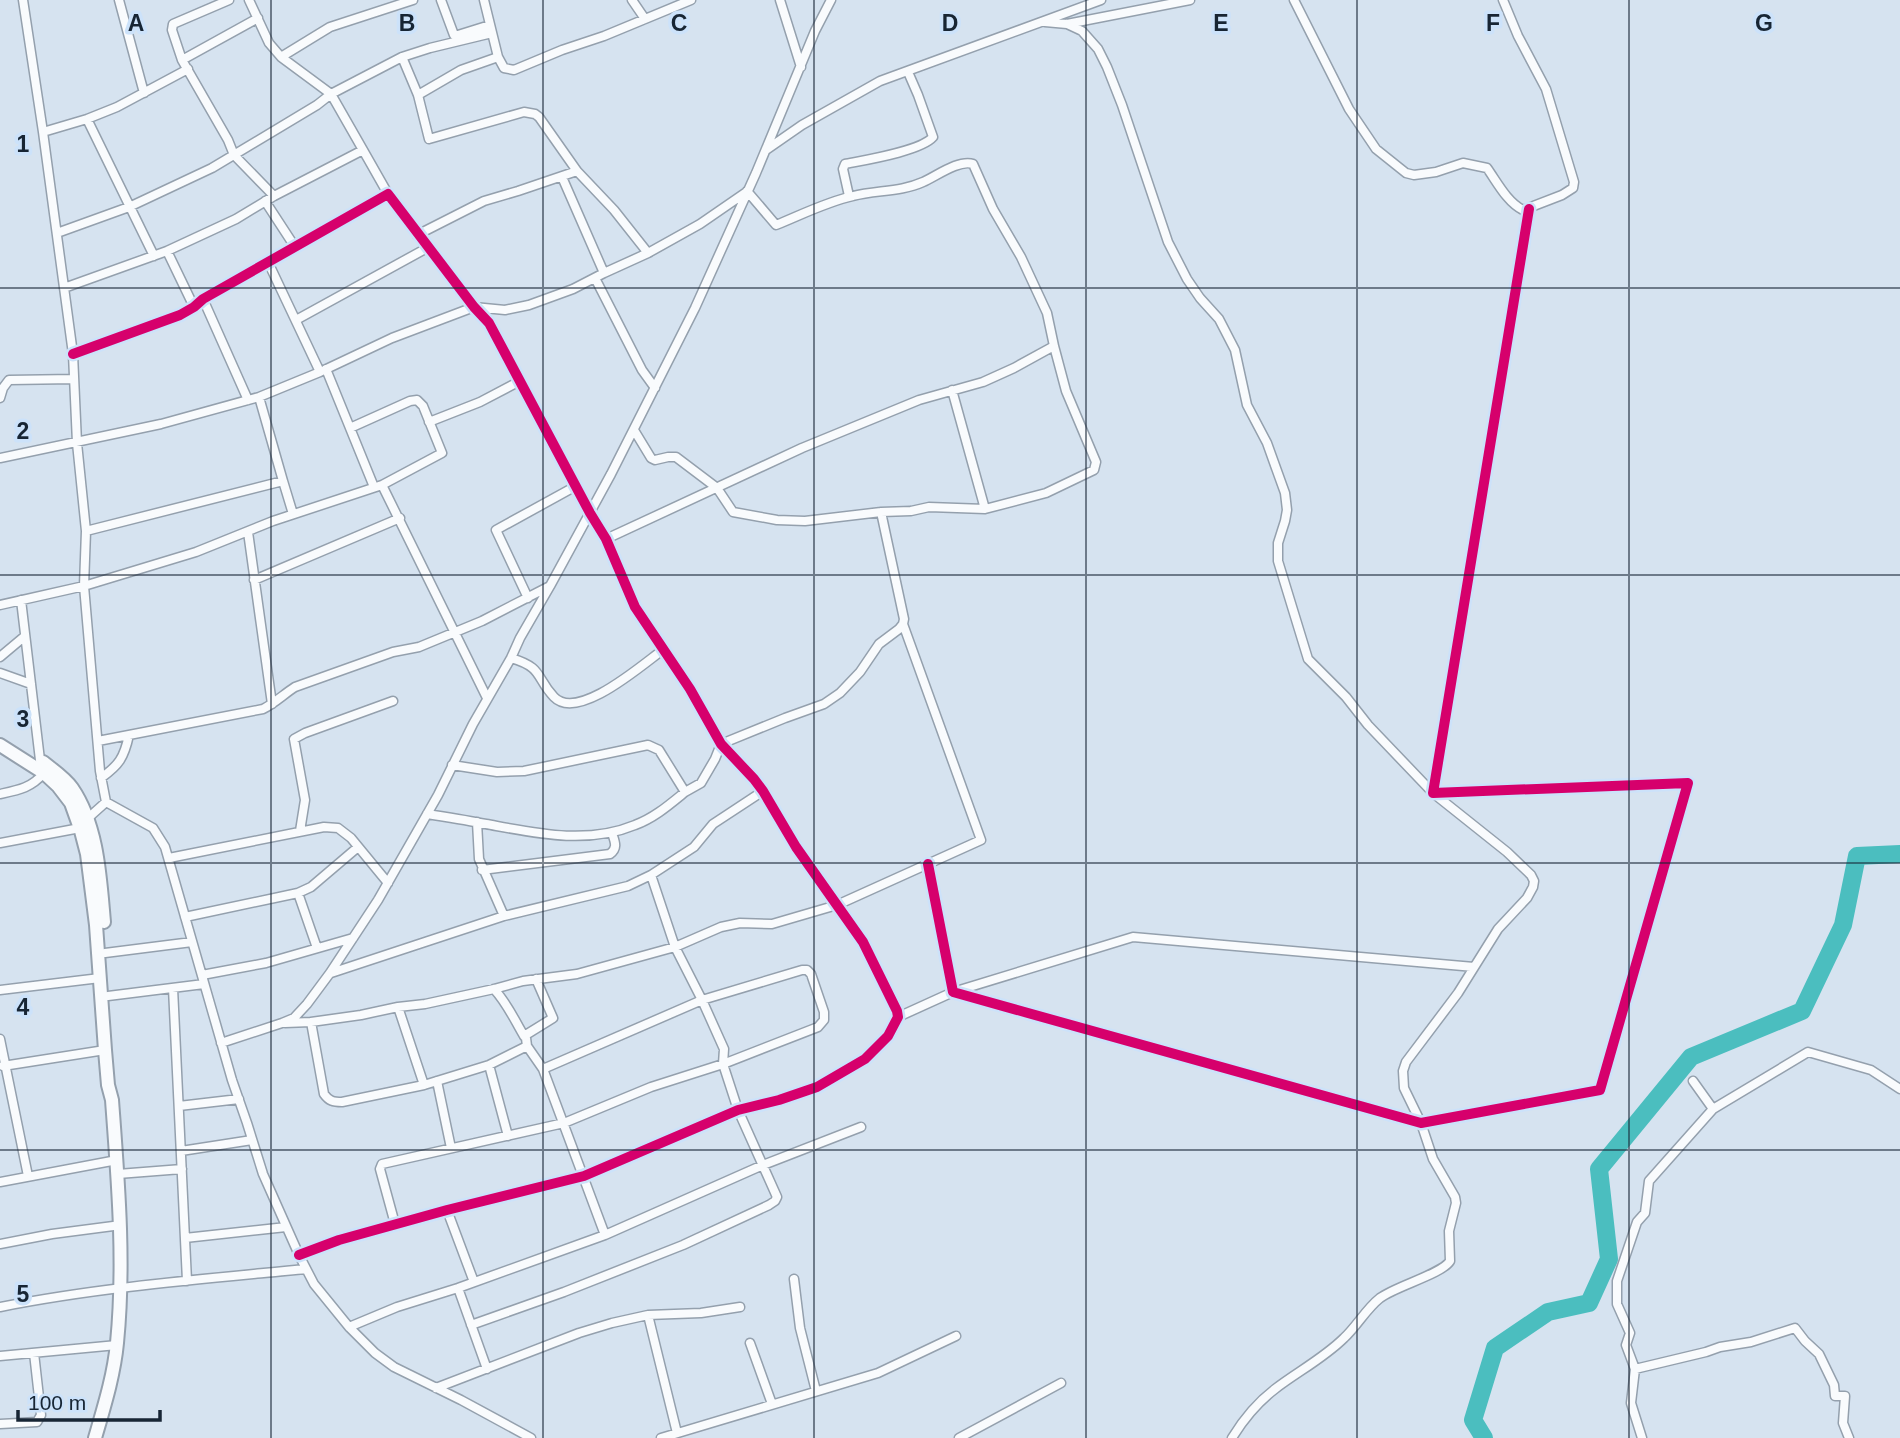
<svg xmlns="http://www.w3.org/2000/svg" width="1900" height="1438" font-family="Arial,sans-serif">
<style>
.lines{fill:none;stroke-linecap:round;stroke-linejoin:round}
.river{stroke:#4bbebf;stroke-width:18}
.street-casing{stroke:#94a0ad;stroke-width:11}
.secondary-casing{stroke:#94a0ad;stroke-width:16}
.street{stroke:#f9fbfd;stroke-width:8}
.secondary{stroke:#f9fbfd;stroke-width:12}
.cycleway-casing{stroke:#cce2fa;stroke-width:15}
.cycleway{stroke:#d6006c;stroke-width:10}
.grid{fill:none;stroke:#172534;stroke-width:2;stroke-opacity:0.55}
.grid-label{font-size:23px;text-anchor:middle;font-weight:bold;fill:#172534;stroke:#cce2fa;stroke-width:7;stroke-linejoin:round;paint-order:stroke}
</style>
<rect width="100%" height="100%" fill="#d6e3f0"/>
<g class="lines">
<path class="river" d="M1484,1438L1473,1420L1495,1348L1548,1312L1589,1303L1609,1259L1599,1169L1691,1057L1802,1011L1843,925L1857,856L1900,854"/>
<defs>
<path id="street" d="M23,0L43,132L73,354L77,443L86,531L84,586L100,771L106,802
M119,0L144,93
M229,0L173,24L172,30L182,60L228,140L234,155L274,196
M249,0L269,43L281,57L331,94L363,150
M441,0L454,35H458L490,25
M484,0L498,57
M632,0L645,19
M780,0L801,67
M1294,0L1349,109L1376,149L1406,173L1414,175L1436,172L1463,163L1487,168C1497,182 1507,202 1523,210L1562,195L1573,188L1574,182L1546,89L1518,36L1503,0
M1045,22L1067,24L1190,0
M1067,24L1082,31L1098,49L1107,67L1122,105L1168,242L1187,279L1200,298L1219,319L1235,350L1247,405L1267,443L1285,493L1287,510L1285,521L1278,543V561L1308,659L1346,697L1368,725L1433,793L1507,852L1531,875L1534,881L1533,887L1527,898L1498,929L1458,993L1406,1062L1403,1071L1404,1088L1421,1123L1433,1159L1455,1197L1456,1203L1449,1231L1450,1261C1442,1274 1396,1286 1380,1298C1366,1309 1357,1326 1344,1338C1324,1358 1297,1372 1275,1389C1258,1402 1243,1420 1232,1438
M281,57L330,27L413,0
M402,57L418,95L429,139L524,112L535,114L539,117L577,171
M182,60L258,18
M418,95L461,70L498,57L504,68L514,70L562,50L604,36L691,0
M87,119L154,256
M43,132L87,119L117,107L188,69
M766,150L802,125L880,81L1101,0
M562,177L604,273
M849,196L843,169L845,164C865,160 921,151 933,137L918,95L908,72
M265,201L295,247
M57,233L129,207L212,168L317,105L331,94L402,57L430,48L492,33
M417,235L484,201L518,191L577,171L614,210L648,253L650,252
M167,251L194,307
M268,262L320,372
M595,278L642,370L655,388
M64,288L167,251L236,219L274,196L363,150L388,194
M203,299L248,400
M296,320L427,248
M73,354L180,315L194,307L203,299L388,194L474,307L489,323L590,513L606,539L635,607L690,689L721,744L754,779L763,791L796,847L863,942L897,1011L898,1017L888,1036L865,1059L817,1087L779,1100L738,1110L584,1176L447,1210L339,1240L299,1255
M326,369L374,487
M952,390L985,509
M259,397L283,481
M0,398L3,388L9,380L74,379
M429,422L480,402L520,381
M634,430L651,458L655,460L668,457H676L717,488L733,512L777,520L805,521L881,512L911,511L929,507L985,509L1046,493L1094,470L1096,462L1066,391L1054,346L1047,313L1021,257L993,209L973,164C959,159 935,177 923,182C901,192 876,190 853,196C826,202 801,215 776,225L747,191
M0,458L161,424L259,397L320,372L392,338L474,307L505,310L529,305L573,289L604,273L648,253L700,224L745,193
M382,485L487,698
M86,531L283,481L293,514
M248,532L272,704
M606,539L802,448L919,400L983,382L1014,368L1054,346
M254,580L400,518
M528,598L496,530L576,486
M21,600L40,760
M0,605L84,586L196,552L273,521L382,485L442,453L423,406L417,400L410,401L350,428
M0,657L25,636
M511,658C544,668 535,677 554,697C578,722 643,664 664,649
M0,673L31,684
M98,741L263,709C275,703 284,694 295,687L393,652L419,647L482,621L548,587
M452,765L497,772L524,771L648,745L659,750L685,792L701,783L715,759L721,744L785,718L824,704L840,693L860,672L879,644L899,629L903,624
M101,778C119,765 124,758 129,735
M0,794C19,790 31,788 44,773
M427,814C446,817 466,820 486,824C535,833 587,845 635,825C654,818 669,805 685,792
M477,822L479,859L504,916
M300,831L305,800L294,739L305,733L393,701
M0,843L80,828L87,819L106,802L153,828L165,847L232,1080L247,1123L263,1174L299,1255L314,1284L349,1327L375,1353L394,1367L461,1400L531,1438
M169,858L324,827L338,828L351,838L388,883
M928,864L953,992L1421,1123L1600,1090L1688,783L1433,793L1529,209
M482,870L610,854C618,848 615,842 612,833
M298,893L317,948
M185,917L298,893L311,887L358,847
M105,953L192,942
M331,973L504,916L628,886L651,875L694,847L713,824L763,791
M202,975L266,963L353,938
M536,979L553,1018L524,1036L526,1038L527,1046L543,1069L605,1235
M173,988L187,1281
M494,989C507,1003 514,1019 524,1036
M0,990L100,978
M108,996L204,984
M398,1007L424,1085L489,1065L527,1046
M898,1017L953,992L1133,937L1474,967
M311,1022L324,1094C329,1101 333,1102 342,1102L424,1085
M285,1023L311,1022L361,1015L398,1007L425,1004L494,989L523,981L577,974L675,947L721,927L740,923L772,924L837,905L981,840L903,624L904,619L881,512
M0,1039L28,1176
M221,1043L282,1023L294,1018L307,1004L330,973L378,900L438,795L473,724L511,658L520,638L550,586L611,474L695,308L756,173L815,31L831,0
M489,1065L508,1136
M3,1066L105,1050
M437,1081L451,1148
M179,1106L239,1099
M1713,1109L1808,1052L1871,1070L1900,1089
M181,1151L252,1140
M118,1174L182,1169
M0,1182L117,1160
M447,1210L474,1282
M395,1224L380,1169L382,1164L564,1123L651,1087L723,1064L818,1027L824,1020V1012L811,974L807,970H802L702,1000L543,1069
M185,1238L286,1227
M0,1244L52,1234L121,1225
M794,1279L800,1328L816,1391
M458,1288L487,1369
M0,1307C101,1287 204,1279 306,1269
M648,1315L677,1433
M471,1325L564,1292L683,1245L769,1205L775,1201L777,1197L738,1110L723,1064L724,1049L702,1000L675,947L651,875
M349,1327L397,1307L458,1288L605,1235L763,1165L861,1127
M750,1343L772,1404
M0,1356L117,1345
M1635,1369L1626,1345L1630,1333L1617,1304V1281L1637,1222L1645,1213L1649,1181L1713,1109L1693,1081
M436,1388L579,1333L612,1323L648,1315L701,1313L740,1307
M0,1424L37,1422L41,1415L34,1353
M661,1438L878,1373L956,1336
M959,1438L1061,1383
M1642,1438L1631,1403L1635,1369L1706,1352L1720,1347L1751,1342L1795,1328L1805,1341L1819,1354L1834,1385L1835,1396H1845L1843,1423L1849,1438"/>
<path id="secondary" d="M0,745L44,773L58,786L71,803L81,831L87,854L96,925L105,1050L108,1085L112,1100C118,1181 125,1262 117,1343C114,1375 104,1407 95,1438
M43,762C53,770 65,778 72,788C98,826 100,878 104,922"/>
</defs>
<use href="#street" class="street-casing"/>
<use href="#secondary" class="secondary-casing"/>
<use href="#street" class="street"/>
<use href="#secondary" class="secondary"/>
<defs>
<path id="cycleway" d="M73,354L180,315L194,307L203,299L388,194L474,307L489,323L590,513L606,539L635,607L690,689L721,744L754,779L763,791L796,847L863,942L897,1011L898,1017L888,1036L865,1059L817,1087L779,1100L738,1110L584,1176L447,1210L339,1240L299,1255
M928,864L953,992L1421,1123L1600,1090L1688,783L1433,793L1529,209"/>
</defs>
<use href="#cycleway" class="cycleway-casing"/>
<use href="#cycleway" class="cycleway"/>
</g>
<path class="grid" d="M271,0V1438M543,0V1438M814,0V1438M1086,0V1438M1357,0V1438M1629,0V1438M0,288H1900M0,575H1900M0,863H1900M0,1150H1900"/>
<g class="grid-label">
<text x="136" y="31">A</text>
<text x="407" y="31">B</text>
<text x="679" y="31">C</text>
<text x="950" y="31">D</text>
<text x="1221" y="31">E</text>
<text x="1493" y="31">F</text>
<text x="1764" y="31">G</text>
<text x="23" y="152">1</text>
<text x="23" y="439">2</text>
<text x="23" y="727">3</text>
<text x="23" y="1015">4</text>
<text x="23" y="1302">5</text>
</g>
<path d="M18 1410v10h142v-10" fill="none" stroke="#172534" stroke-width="3.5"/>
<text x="28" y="1410" font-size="21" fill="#172534" stroke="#cce2fa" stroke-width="5" paint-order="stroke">100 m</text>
</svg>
